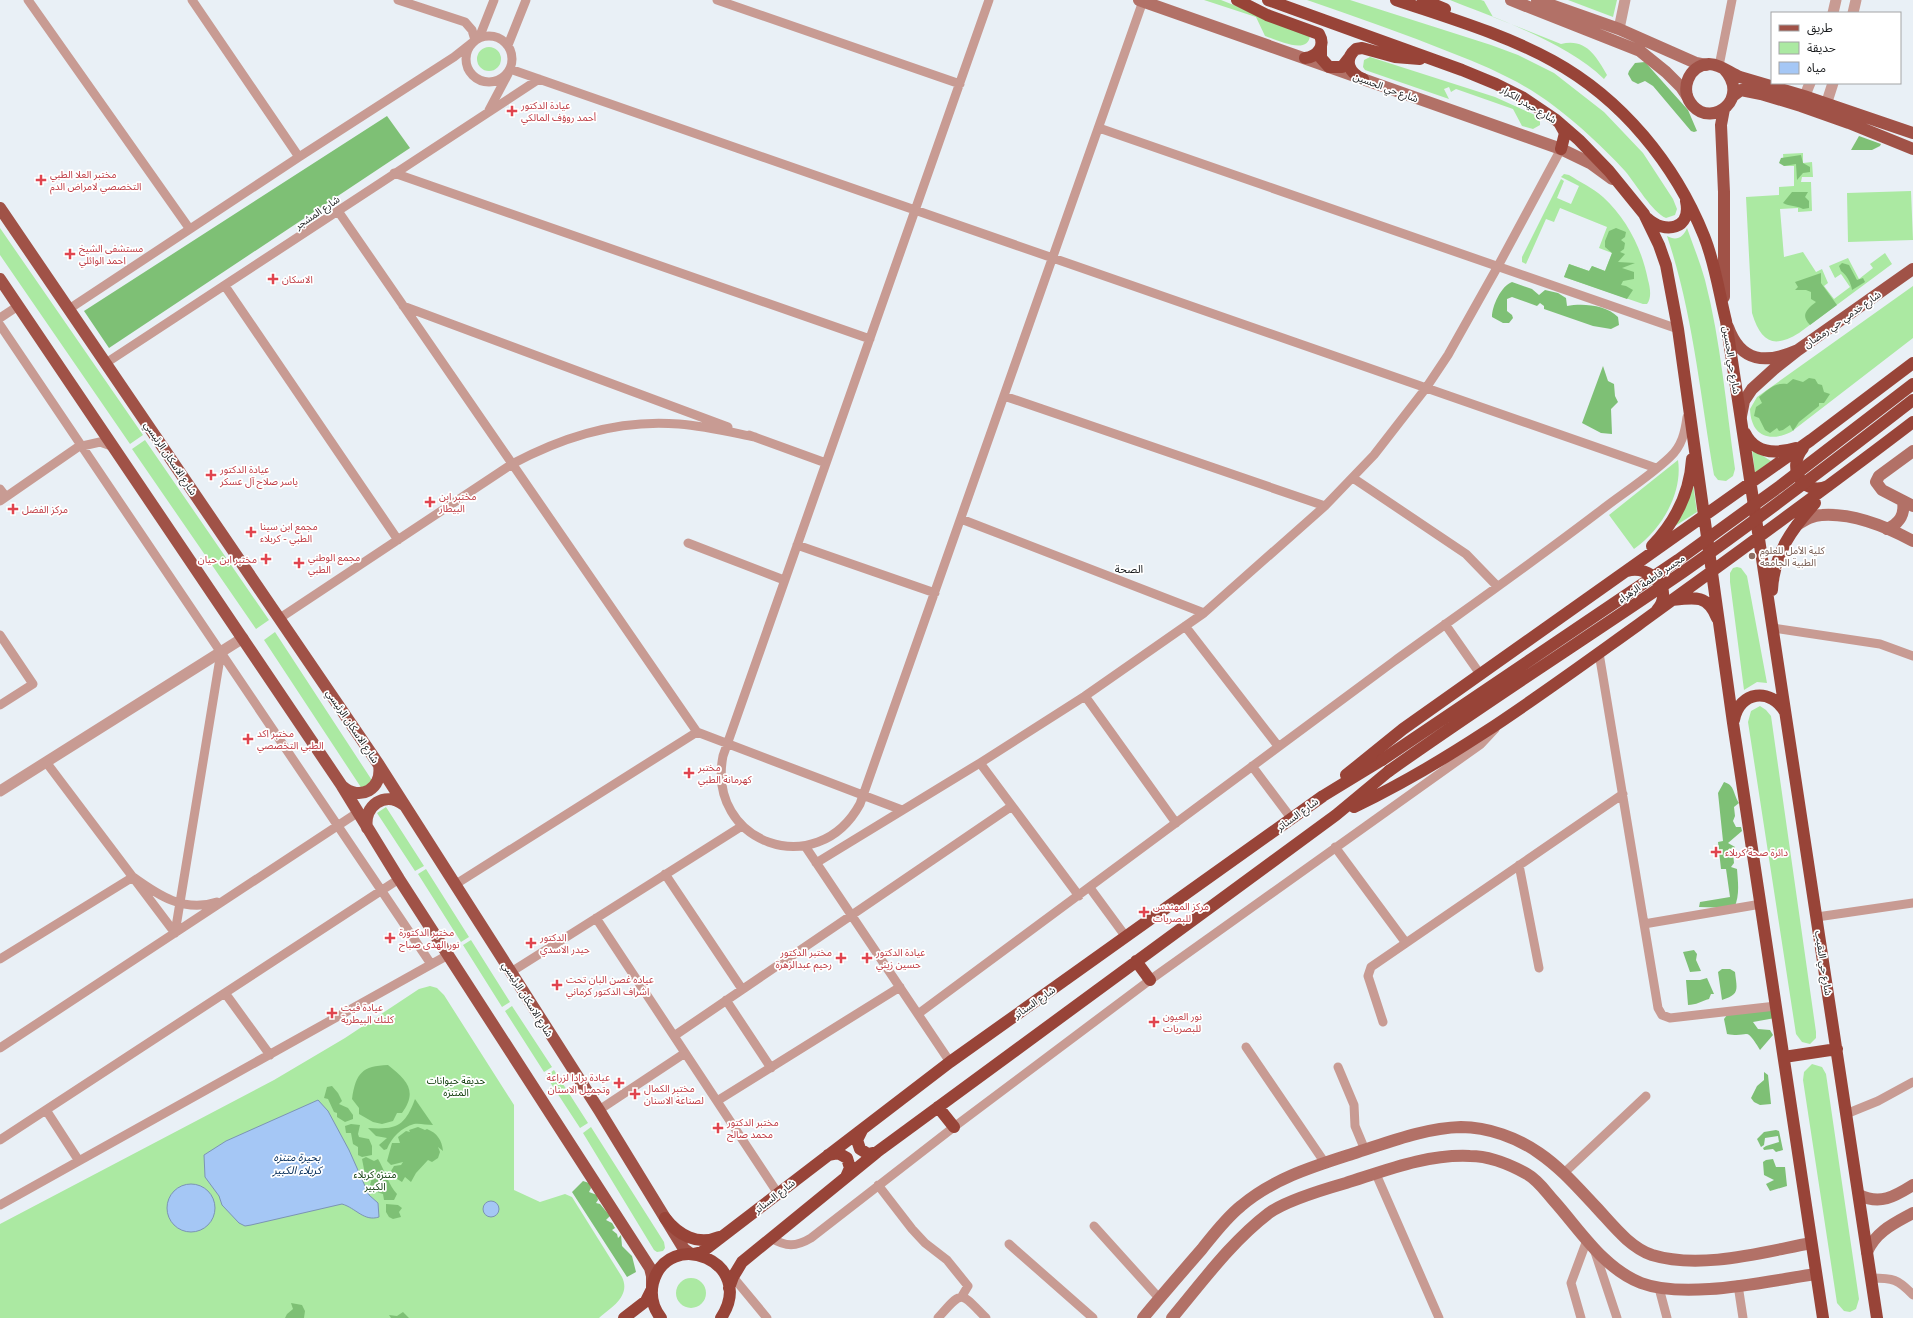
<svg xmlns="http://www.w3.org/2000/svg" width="1913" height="1318" font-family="'IBM Plex Sans','Noto Sans Arabic',sans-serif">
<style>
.green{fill:#abe9a2}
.forest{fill:#7ec075}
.water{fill:#a5c7f5;stroke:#7b94b4}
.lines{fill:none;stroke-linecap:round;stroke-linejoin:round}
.minor{stroke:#c89b93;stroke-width:9}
.tertiary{stroke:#c89b93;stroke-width:11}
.secondary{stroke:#b27167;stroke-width:12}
.primary{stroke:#a05247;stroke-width:12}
.trunk{stroke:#984438;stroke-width:12}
.trunk-bridge{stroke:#984438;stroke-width:12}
.health-dot{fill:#e0444e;stroke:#fff;stroke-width:1.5}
.education-dot{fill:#8d6e63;stroke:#fff;stroke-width:1.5}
.labels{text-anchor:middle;stroke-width:3.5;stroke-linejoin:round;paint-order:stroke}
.street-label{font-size:10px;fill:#1a1c1e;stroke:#fff}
.health-label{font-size:10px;fill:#be3a42;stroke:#fff;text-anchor:start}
.education-label{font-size:10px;fill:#785e54;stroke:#fff;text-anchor:start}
.park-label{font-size:10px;fill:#053401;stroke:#fff}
.neighbourhood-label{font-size:11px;fill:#1a1c1e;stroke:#fff}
.water-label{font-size:11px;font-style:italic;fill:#052d5a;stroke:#fff}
</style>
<rect width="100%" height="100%" fill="#e9f0f6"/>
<path class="green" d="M1204,0H1221L1310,35C1309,56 1277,40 1265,36L1256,17Z
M1307,0H1350L1491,45L1518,55L1554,73L1604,112L1643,153L1673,199L1677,209L1675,215L1666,218C1652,212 1636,184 1625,171C1603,147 1579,125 1554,106C1523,82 1488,67 1452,53C1405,34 1356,17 1307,0Z
M1450,0H1481L1484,1L1493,17L1561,44C1586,38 1596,56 1607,75L1604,79C1568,43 1498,19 1450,0Z
M1568,0H1617L1613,17Z
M477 59a12 12 0 1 1 24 0a12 12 0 1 1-24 0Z
M1370,57L1495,97L1537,116L1540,119V125L1533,129L1522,126L1513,109L1456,89L1451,92L1449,87L1444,89L1449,99L1365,70L1363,67L1364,60Z
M1803,153V163L1812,162L1813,177H1802L1801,182H1811L1812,211L1798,212V208L1780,209L1784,257L1803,252L1816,272L1822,269L1828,283L1824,286L1834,299L1850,287L1841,274L1835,278L1829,266L1848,258L1859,279L1873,268L1870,264L1885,253L1892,264L1799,333C1773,349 1761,342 1752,313L1746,197L1779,195V187L1794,186V166H1784L1783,154Z
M1564,174L1569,175C1580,182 1593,188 1603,197C1627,219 1642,249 1648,280C1650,287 1652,298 1647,304H1643L1564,277L1569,264L1589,271L1592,266L1605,271L1612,253L1599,248L1607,227L1560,208L1554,222L1546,219L1526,264L1522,262V257L1561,179L1564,181L1557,198L1571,204L1579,186L1561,177Z
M1911,191L1913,240L1848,242L1847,193Z
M0,228L143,435L130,444L0,255Z
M1687,228C1693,245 1700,262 1705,280C1721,342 1726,406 1735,469L1733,476L1726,481L1718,480L1714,475C1700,394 1693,313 1667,236C1676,241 1683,238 1687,228Z
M1913,286V338L1791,432C1768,443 1751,435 1750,409L1757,397Z
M145,440L269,620L256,629L132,449Z
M1752,449L1771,461L1755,473Z
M1678,460C1683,494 1661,530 1634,549L1609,515Z
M1693,484L1697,512L1675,526L1684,510Z
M1737,567L1741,568L1747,576L1767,683L1757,682L1744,690L1730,582V573L1733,568Z
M275,632L377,788L366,795L264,640Z
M1760,706L1766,710L1771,716L1816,1032V1038L1810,1044L1802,1042L1796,1034L1748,722L1751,711Z
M386,807L424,866L415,871L377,813Z
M426,869L469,937L461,942L418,874Z
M471,940L510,1002L502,1007L463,945Z
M430,986L437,988L444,995L514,1105V1190L540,1202L565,1194L572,1197L622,1277C631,1296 612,1307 599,1318H0V1224L274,1080L345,1038L419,989Z
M512,1006L552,1067L544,1072L505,1011Z
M1812,1064L1822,1067L1826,1074L1859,1299L1856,1309L1850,1312L1844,1311L1837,1303L1803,1080L1804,1072Z
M554,1070L588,1123L580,1128L546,1076Z
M591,1127L664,1242L665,1248L663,1251L657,1252L654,1250L583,1133Z
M676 1293a15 15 0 1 1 30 0a15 15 0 1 1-30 0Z"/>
<path class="forest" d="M1645,62L1688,110L1697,131L1694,132L1691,131L1653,86L1645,81L1638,84L1632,81L1628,74L1629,71L1635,63Z
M387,116L410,148L109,348L84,311Z
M1859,136L1881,144L1880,146L1872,150H1851Z
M1801,155L1803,163L1810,167V172L1803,173L1797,180L1796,164L1784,166L1779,163L1781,158Z
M1792,192H1808L1805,197L1809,201V208L1803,209C1796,205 1790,207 1783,203Z
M1616,228L1626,232L1625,237L1621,240L1625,243L1624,249L1620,252L1625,254L1618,262L1635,263L1622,268L1634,272V279L1623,281L1621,285L1626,286L1633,290L1627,299L1564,277L1569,264L1589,271L1592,266L1605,271L1612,253L1605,247V241L1609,231Z
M1842,263L1849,265L1857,280L1863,278L1865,282L1852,290C1851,283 1847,275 1841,271L1839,266Z
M1821,273V283L1837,305L1810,325C1800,315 1807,309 1816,302L1811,299V292L1806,290H1795L1798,287L1795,282Z
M1512,282L1532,289L1539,295L1545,290L1558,293L1566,298L1567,306C1583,303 1606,305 1618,317L1619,325L1611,329L1593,326L1544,309V306L1540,303L1537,306L1512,297L1507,299V311L1512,315L1513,318L1509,323H1503L1492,317C1492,306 1501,286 1512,282Z
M1603,366L1608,381L1614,384L1615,396L1618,402L1611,409L1612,434L1601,433L1582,423Z
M1809,378L1815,379L1818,384L1822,385L1824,392L1830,394L1824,403H1819V406L1799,422L1793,431L1790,425L1783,430L1779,431L1777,428L1770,433L1765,430L1759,418L1754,416L1756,407L1762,403L1759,397C1768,390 1774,382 1787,384L1793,379L1803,382Z
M1724,782C1735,785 1733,794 1739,803L1734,807L1735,816L1733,821L1736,827H1741L1742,831L1728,843L1735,847L1733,853L1734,863L1731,867L1737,869C1738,882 1740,896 1734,908L1699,907L1700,902L1730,897L1726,869H1721L1718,842L1723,841L1718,793Z
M1694,950L1697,954L1696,960L1701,971L1690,972L1683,952Z
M1722,969H1730L1735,972C1737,990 1740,994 1722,1000L1718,972Z
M1707,978L1714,994H1711L1709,999C1702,1001 1696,1005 1688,1005L1686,980H1700Z
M1773,1010L1775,1018L1753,1022L1758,1029L1770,1030L1773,1035L1760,1050C1744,1024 1750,1039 1727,1034L1724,1019L1727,1015Z
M388,1065C407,1080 418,1091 402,1113H397L393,1121L382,1124L373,1122L359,1114V1108L352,1099C356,1073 362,1066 388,1065Z
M1764,1072L1768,1075L1771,1104L1760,1105L1754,1102L1751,1098L1757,1086L1764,1080Z
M332,1086L338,1093L342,1101L339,1104L348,1108L353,1115V1119L345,1122L337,1117V1113L334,1112L328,1099L324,1098L327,1087Z
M415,1099L433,1125C427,1125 419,1123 414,1124C402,1127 391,1138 387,1149L384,1150L379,1145L387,1138L376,1136L368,1128C397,1130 405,1126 415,1099Z
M351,1124L360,1125L358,1134L359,1137L369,1139L372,1146V1155L362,1157L358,1155V1147L353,1144L351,1133H346L345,1126Z
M418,1127L425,1130L427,1129C437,1133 442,1140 443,1151L438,1147L440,1152L438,1158L432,1162L428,1160L416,1173L411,1182L405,1177L402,1182L394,1177L391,1171L394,1166L401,1165L403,1162L391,1165L387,1161L392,1143H400L398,1137L406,1131L410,1132L409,1130Z
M1776,1130L1779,1131L1783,1150L1776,1152L1773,1149L1764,1150L1763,1148L1766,1146L1779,1142L1778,1136L1765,1138L1764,1145L1761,1147L1757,1139L1764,1132Z
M366,1157L374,1161L378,1159C384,1169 389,1186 397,1194L394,1200H384L383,1194L377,1192L370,1185L372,1178L365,1174L362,1159Z
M1773,1159L1776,1167H1785L1787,1186L1770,1191L1766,1184L1774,1180L1764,1175L1763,1162L1766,1160Z
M583,1181L589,1183L591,1188L589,1192L597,1195L598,1200L596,1203L600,1204L610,1216L606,1220L612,1223L615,1228L612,1230L617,1234L618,1238L621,1235L622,1246L632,1256L636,1272L627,1277L572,1192Z
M386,1204L398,1205L402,1208L399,1212L401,1217L393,1219L389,1217L386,1212Z
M291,1303L302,1305L305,1311L304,1318H285L287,1314L293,1309Z
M403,1312L409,1318H391L389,1315L397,1316Z"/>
<path class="water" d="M318,1100L328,1111L349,1150L369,1195L378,1203L379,1217C364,1222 356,1208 342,1204L251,1225L245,1226L239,1223L222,1205L219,1196L205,1177L204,1155L226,1141Z
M167 1208a24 24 0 1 1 48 0a24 24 0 1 1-48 0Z
M483 1209a8 8 0 1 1 16 0a8 8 0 1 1-16 0Z"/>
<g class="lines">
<path class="minor" d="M28,0L189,228
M192,0L299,157
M398,0L465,22L472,30L475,40
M717,0L960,84
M989,0L723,756C706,843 817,883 860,804L1143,1
M466 59a23 23 0 1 1 46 0a23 23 0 1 1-46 0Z
M479,38L494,0
M508,45L526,0
M1719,66L1732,0
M510,69L1656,468
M489,110L508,74
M1099,128L1678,329
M394,173L870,339
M338,211L697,732L902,810
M225,286L398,540
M403,306L728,427
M69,309L299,157L454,57L473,42
M0,318L18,306
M0,325L431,964
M106,363L539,79
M1004,396L1325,506
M749,435L826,463
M1353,478L1466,554L1497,586
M0,489L6,497
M0,501L78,447L100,442L114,447
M961,519L1204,613
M688,543L784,580
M797,545L935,593
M280,618L512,464C564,436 620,419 679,424C705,426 730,432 755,437
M1445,624L1480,674
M1185,626L1278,746
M1773,628L1880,644L1913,656
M0,635L33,684L0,705
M1599,653L1658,1008L1662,1015L1670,1018L1776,1006
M1085,696L1176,823
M46,762L175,933
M980,763L1079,896
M1252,766L1291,818
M805,846L950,1062
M1335,847L1406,943
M816,863L980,763L1085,696L1204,613L1325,506L1374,455L1426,388L1448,355L1498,266L1561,149
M1519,865L1539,968
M665,874L742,989
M456,884L697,732
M1090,888L1126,937
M1817,917L1913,903
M596,918L777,1192
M1644,924L1761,904
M175,933L221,652
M0,959L133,877C158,895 184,913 217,902
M511,972L742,826
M225,993L270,1055
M726,1000L771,1068
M918,1014C1077,898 1234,778 1393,662C1462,612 1532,563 1600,511C1623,493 1649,477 1670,457C1682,446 1685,432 1687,417
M1383,1022L1368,976L1371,967L1623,794
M674,1036L1012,806
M1246,1047L1325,1163
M0,1048L357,813
M1338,1067L1354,1105L1355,1126L1365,1150
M717,1101L900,987
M46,1110L79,1161
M599,1110L685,1053
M1846,1114L1878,1101L1913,1082
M0,1140L399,879
M1564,1173L1646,1096
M1376,1174L1439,1318
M878,1185L912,1229L925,1243L947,1260L968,1286L962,1296
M0,1205L448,955
M1094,1226L1159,1298
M771,1238C786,1247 796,1247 811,1238L954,1127L1150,980L1481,744L1495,729
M1009,1244L1093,1318
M1594,1249L1617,1318
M733,1277L767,1318
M1871,1278C1893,1278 1898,1279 1913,1295
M1738,1285L1743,1318
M1659,1288L1667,1318
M938,1318C963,1289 960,1292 986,1318
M1581,1318L1571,1283L1587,1240"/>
<path class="tertiary" d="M1833,13L1836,0
M1853,13L1856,0
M1619,29L1625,0
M1801,105L1810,83
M1824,111L1833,83
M0,791L243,638"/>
<path class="secondary" d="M1139,0L1561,149L1590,163L1612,179
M1511,0L1640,51L1666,72L1681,87L1687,96
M1537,0L1619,29L1696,63L1706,65
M1913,451L1879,476L1876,482L1882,490L1913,506
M1797,525C1805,520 1813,515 1822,515C1853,513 1887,527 1913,541
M1887,529C1900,523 1905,515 1903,501
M1859,1195C1880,1205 1894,1197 1913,1185
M1867,1252C1876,1231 1895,1223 1913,1213
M1143,1318C1162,1295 1182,1272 1202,1249C1214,1234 1226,1218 1241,1206C1275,1177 1318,1165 1358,1152C1392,1141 1426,1128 1461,1127C1488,1127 1518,1138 1539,1153C1561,1168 1578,1188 1596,1207C1612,1224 1629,1247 1652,1255C1701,1270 1763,1252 1811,1243
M1172,1318C1203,1281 1231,1242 1269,1213C1287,1200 1325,1189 1346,1183C1387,1170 1427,1154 1470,1156C1490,1156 1511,1165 1527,1174C1538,1180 1546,1192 1554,1201C1580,1230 1603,1268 1641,1283C1686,1300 1767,1281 1816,1274"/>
<path class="primary" d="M1724,69C1751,98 1713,128 1693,106C1679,91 1688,65 1709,64C1720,64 1730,73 1740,77L1804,96L1913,133
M1733,96L1741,90L1761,94L1801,106L1849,123L1913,149
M1724,109L1721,125L1724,192V297
M0,208L379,765L599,1110L684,1249L691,1254
M0,279L342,786L399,879L650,1268L652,1276V1289
M1728,327C1741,363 1766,364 1798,350
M1741,416L1744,401L1752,389L1774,369L1798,350L1913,269
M342,786C360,802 383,789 379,765
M367,828C363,806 385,790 404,805"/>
<path class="trunk" d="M1237,0L1267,15L1319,34C1326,46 1317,57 1305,58
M1268,0L1462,70L1496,84L1522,97L1556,120L1579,140L1609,171L1644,214L1659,245L1666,265L1678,329L1733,723L1823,1318
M1396,0C1449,18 1504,34 1553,61C1622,99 1675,164 1704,236C1715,263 1719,293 1726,321L1877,1318
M1423,0L1445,9
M1321,46V58L1329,67H1342L1349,58
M1363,79C1349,73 1343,60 1356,49L1362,48L1395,57L1420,59
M1560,124L1565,133L1561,149
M1647,218C1665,235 1692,229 1686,201
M1745,433C1755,454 1776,454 1796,448
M1803,448C1786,468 1803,497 1828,486
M1652,546C1675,522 1690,492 1692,459
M1627,571C1650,564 1675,590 1657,610
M1772,590C1774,553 1792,529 1815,503
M1673,600C1695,597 1708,595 1717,618
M1734,720C1739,691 1771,687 1785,712
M1346,775L1403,729L1811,440L1913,363
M1354,807C1455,759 1547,690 1638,625C1730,558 1823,491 1913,422
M1136,961L1150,980
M1784,1057L1837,1049
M938,1107L954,1127
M862,1130L857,1140L860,1149L868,1154L877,1152
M828,1155L838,1153L847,1158L850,1168L846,1177
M665,1218C678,1235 698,1246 719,1237
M693,1254L702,1252L950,1062L1323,796L1382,760
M729,1288L733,1277L742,1262L877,1152L1336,815L1389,771
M624,1318L646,1301L652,1289
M661,1318C653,1308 650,1296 653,1283C668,1226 758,1262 721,1318"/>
<path class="trunk-bridge" d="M1382,760L1678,560L1780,486L1913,384
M1389,771C1486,702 1585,639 1683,572C1761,517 1837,459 1913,400"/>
</g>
<g class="health-dot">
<path d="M510 105h4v4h4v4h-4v4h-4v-4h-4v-4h4z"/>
<path d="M39 174h4v4h4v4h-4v4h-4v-4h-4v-4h4z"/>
<path d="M68 248h4v4h4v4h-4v4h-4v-4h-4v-4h4z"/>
<path d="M271 273h4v4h4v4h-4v4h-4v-4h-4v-4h4z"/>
<path d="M209 469h4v4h4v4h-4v4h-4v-4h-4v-4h4z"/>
<path d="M428 496h4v4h4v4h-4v4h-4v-4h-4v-4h4z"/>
<path d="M11 503h4v4h4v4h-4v4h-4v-4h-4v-4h4z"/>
<path d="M249 526h4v4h4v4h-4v4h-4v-4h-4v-4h4z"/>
<path d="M264 553h4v4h4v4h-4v4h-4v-4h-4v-4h4z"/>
<path d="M297 557h4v4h4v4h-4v4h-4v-4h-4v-4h4z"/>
<path d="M246 733h4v4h4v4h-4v4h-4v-4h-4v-4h4z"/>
<path d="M687 767h4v4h4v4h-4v4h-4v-4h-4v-4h4z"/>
<path d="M1714 846h4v4h4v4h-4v4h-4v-4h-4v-4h4z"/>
<path d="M1142 906h4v4h4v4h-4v4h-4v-4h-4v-4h4z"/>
<path d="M388 932h4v4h4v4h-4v4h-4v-4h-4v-4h4z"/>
<path d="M529 937h4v4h4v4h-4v4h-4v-4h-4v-4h4z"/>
<path d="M839 952h4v4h4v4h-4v4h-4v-4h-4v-4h4z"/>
<path d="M865 952h4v4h4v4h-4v4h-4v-4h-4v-4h4z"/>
<path d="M555 979h4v4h4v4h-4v4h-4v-4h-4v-4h4z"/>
<path d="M330 1007h4v4h4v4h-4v4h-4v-4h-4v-4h4z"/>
<path d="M1152 1016h4v4h4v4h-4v4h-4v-4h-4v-4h4z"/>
<path d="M617 1077h4v4h4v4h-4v4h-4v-4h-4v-4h4z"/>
<path d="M633 1088h4v4h4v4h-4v4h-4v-4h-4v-4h4z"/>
<path d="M716 1122h4v4h4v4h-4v4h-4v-4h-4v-4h4z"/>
</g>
<circle class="education-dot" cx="1752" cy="556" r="4"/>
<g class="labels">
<g class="street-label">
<text transform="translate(1386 87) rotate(20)" y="4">شارع حي الحسين</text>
<text transform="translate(1529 104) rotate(31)" y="4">شارع حيدر الكرار</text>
<text transform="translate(317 212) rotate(-34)" y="4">شارع المشجر</text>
<text transform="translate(1842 319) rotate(-35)" y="4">شارع خدمي حي رمضان</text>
<text transform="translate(1732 360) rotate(81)" y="4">شارع حي الحسين</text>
<text transform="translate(171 458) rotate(56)" y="4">شارع الاسكان الرئيسي</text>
<text transform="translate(1651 578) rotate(-34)" y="4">مجسر فاطمة الزهراء</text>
<text transform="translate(353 726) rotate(56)" y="4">شارع الاسكان الرئيسي</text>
<text transform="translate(1297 814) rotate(-36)" y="4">شارع السناتر</text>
<text transform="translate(1824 963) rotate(81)" y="4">شارع حي النقيب</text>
<text transform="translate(528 999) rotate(58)" y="4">شارع الاسكان الرئيسي</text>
<text transform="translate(1034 1002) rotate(-35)" y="4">شارع السناتر</text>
<text transform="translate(774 1196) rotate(-38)" y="4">شارع السناتر</text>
</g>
<g class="health-label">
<text x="521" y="109">عيادة الدكتور<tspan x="521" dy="12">أحمد روؤف المالكي</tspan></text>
<text x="50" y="178">مختبر العلا الطبي<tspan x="50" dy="12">التخصصي لامراض الدم</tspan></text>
<text x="79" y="252">مستشفى الشيخ<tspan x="79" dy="12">احمد الوائلي</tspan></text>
<text x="282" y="283">الاسكان</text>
<text x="220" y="473">عيادة الدكتور<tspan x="220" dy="12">ياسر صلاح آل عسكر</tspan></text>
<text x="439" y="500">مختبر ابن<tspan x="439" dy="12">البيطار</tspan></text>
<text x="22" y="513">مركز الفضل</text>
<text x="260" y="530">مجمع ابن سينا<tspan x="260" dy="12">الطبي - كربلاء</tspan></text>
<text x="308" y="561">مجمع الوطني<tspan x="308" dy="12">الطبي</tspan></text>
<text x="257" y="563" text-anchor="end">مختبر ابن حيان</text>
<text x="257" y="737">مختبر اكد<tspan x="257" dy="12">الطبي التخصصي</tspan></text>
<text x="698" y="771">مختبر<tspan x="698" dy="12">كهرمانة الطبي</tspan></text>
<text x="1725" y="856">دائرة صحة كربلاء</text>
<text x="1153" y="910">مركز المهندس<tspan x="1153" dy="12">للبصريات</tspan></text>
<text x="399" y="936">مختبر الدكتورة<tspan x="399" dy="12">نور الهدى صباح</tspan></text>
<text x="540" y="941">الدكتور<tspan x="540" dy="12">حيدر الاسدي</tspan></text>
<text x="832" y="956" text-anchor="end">مختبر الدكتور<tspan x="832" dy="12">رحيم عبدالزهرة</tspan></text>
<text x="876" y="956">عيادة الدكتور<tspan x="876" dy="12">حسين زيني</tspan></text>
<text x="566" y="983">عياده غصن البان تحت<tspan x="566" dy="12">اشراف الدكتور كرماني</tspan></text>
<text x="341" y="1011">عيادة فيت<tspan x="341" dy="12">كلنك البيطرية</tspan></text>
<text x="1163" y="1020">نور العيون<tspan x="1163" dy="12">للبصريات</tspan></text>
<text x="610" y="1081" text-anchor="end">عيادة برادا لزراعة<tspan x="610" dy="12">وتجميل الاسنان</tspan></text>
<text x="644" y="1092">مختبر الكمال<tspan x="644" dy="12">لصناعة الاسنان</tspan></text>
<text x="727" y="1126">مختبر الدكتور<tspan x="727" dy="12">محمد صالح</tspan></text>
</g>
<g class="education-label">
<text x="1760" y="554">كلية الأمل للعلوم<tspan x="1760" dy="12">الطبية الجامعة</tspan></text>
</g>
<g class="park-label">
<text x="456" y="1084">حديقة حيوانات<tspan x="456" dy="12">المتنزه</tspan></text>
<text x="375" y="1178">متنزه كربلاء<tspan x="375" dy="12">الكبير</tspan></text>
</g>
<g class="neighbourhood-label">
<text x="1129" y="573">الصحة</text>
</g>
<g class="water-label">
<text x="297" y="1161">بحيرة متنزه<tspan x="297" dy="13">كربلاء الكبير</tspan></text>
</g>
</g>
<rect x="1771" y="12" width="130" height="72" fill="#ffffff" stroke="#a3a4a5"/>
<rect x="1779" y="25" width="20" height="6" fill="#a05247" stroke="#a3a4a5"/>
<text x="1807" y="32" font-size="12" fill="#1a1c1e">طريق</text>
<rect x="1779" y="42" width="20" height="12" fill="#abe9a2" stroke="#a3a4a5"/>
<text x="1807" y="52" font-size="12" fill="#1a1c1e">حديقة</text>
<rect x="1779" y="62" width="20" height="12" fill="#a5c7f5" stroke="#a3a4a5"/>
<text x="1807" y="72" font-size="12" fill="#1a1c1e">مياه</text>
</svg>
